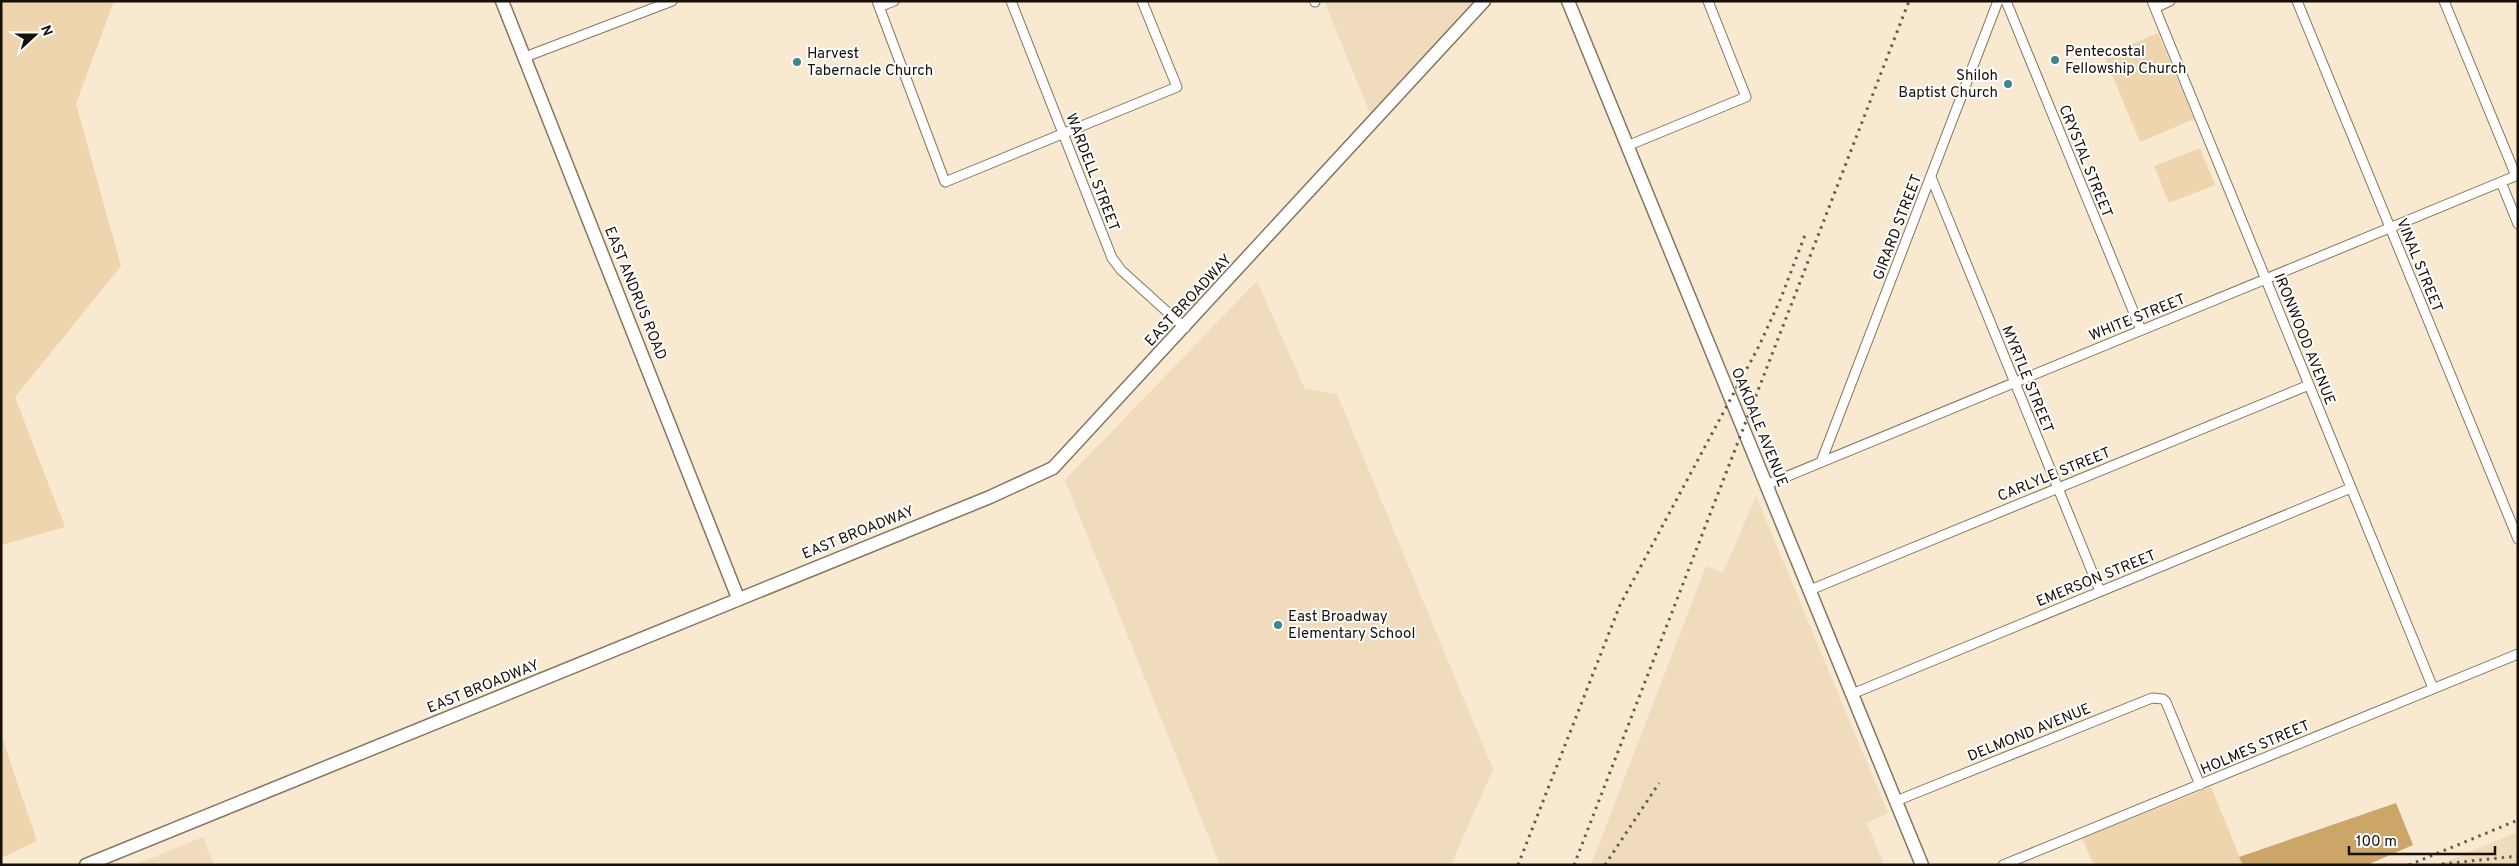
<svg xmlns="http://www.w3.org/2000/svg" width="2519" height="866" font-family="Overpass,sans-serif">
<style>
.built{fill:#f0dbbc}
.green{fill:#eed5ad}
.forest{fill:#cca668}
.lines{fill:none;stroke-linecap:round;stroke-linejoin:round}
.street-casing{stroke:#847660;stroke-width:11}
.secondary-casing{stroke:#847660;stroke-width:15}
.street{stroke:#fff;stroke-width:9}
.secondary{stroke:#fff;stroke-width:12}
.rail{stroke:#665d4f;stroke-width:3;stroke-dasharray:2.5 5;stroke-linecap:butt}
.poi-dot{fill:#3f868e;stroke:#fff;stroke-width:2}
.labels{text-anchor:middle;stroke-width:4;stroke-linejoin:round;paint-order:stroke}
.poi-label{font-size:15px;fill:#161008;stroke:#fff;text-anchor:start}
.street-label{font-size:15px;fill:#161008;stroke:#fff}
</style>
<rect width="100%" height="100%" fill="#f9e9d0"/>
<path class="built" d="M1324,1H1478L1372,118Z
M1257,281L1305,389L1337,394L1493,769L1451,865H1220L1065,480Z
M1756,496L1888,813L1867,823L1884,865H1591L1706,566L1723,573Z
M2518,832V865H2438Z
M203,837L214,865H134Z"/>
<path class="green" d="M1,1H114L76,104L121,266L15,397L65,527L1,545Z
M2158,33L2194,119L2140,142L2104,56Z
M2200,148L2215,185L2169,203L2154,166Z
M1,734L37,841L1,858Z
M2211,787L2243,865H2094L2082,838Z"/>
<path class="forest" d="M2396,803L2413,845L2367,865H2243L2239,857Z"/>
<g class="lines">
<defs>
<path id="street" d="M877,1L945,182L1177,87L1142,1
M1011,1L1112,258L1121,270L1185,328
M1315,1V2
M2006,1L2141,330
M2152,1L2433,688
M2297,1L2518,539
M2444,1L2516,176
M879,7L894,1
M2155,8L2170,1
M525,57L672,1
M1627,146L1746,97L1708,1
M1931,177L2100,591
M2501,182L2518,224
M1821,462L1998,1
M1766,485L2518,175
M1810,590L2309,385
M1852,694L2351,488
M1896,801L2152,698L2163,699L2166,702L2200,785
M2003,865L2518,654"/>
<path id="secondary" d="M502,1L738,598
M1568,1L1922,865
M86,865L990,497L1053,468L1484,1"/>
</defs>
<use href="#street" class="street-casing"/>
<use href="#secondary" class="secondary-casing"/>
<use href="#street" class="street"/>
<use href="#secondary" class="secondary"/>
<path class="rail" d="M2442,864L2518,856
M1518,865L1620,605L1759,346L1781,298L1805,235
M1574,865L1909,1
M1605,865L1659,783
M2409,865L2518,820"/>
</g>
<g class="poi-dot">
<circle cx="2055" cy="60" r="5"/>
<circle cx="797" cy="62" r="5"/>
<circle cx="2008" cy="84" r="5"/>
<circle cx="1278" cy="625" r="5"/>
</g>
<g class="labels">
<g class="poi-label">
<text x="2065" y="56">Pentecostal<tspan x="2065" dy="17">Fellowship Church</tspan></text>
<text x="807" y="58">Harvest<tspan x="807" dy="17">Tabernacle Church</tspan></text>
<text x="1998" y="80" text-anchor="end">Shiloh<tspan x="1998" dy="17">Baptist Church</tspan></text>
<text x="1288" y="621">East Broadway<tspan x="1288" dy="17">Elementary School</tspan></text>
</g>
<g class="street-label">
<text transform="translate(2086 161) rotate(68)" y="5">CRYSTAL STREET</text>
<text transform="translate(1093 172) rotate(69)" y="5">WARDELL STREET</text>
<text transform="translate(1897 227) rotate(-69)" y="5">GIRARD STREET</text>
<text transform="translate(2420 265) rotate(68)" y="5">VINAL STREET</text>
<text transform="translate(636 293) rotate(68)" y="5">EAST ANDRUS ROAD</text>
<text transform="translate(1188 300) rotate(-47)" y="5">EAST BROADWAY</text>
<text transform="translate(2137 317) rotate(-22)" y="5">WHITE STREET</text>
<text transform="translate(2305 339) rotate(68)" y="5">IRONWOOD AVENUE</text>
<text transform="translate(2028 379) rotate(68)" y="5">MYRTLE STREET</text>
<text transform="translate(1760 427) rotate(68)" y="5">OAKDALE AVENUE</text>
<text transform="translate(2054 474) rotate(-22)" y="5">CARLYLE STREET</text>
<text transform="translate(858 532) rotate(-22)" y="5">EAST BROADWAY</text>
<text transform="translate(2096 578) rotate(-22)" y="5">EMERSON STREET</text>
<text transform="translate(483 686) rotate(-22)" y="5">EAST BROADWAY</text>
<text transform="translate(2029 732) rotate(-22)" y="5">DELMOND AVENUE</text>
<text transform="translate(2255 747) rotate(-23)" y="5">HOLMES STREET</text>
</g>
</g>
<rect width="2519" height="866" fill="none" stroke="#161008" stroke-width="5"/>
<g transform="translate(35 35) rotate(69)" stroke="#ffffff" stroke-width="4" paint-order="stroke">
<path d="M0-4L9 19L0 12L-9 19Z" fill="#161008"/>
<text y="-8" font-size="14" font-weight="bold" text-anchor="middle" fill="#161008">N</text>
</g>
<path d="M2349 846v8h146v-8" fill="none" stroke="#161008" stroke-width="2.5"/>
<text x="2356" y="846" font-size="15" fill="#161008" stroke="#ffffff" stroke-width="4" paint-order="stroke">100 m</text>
</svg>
